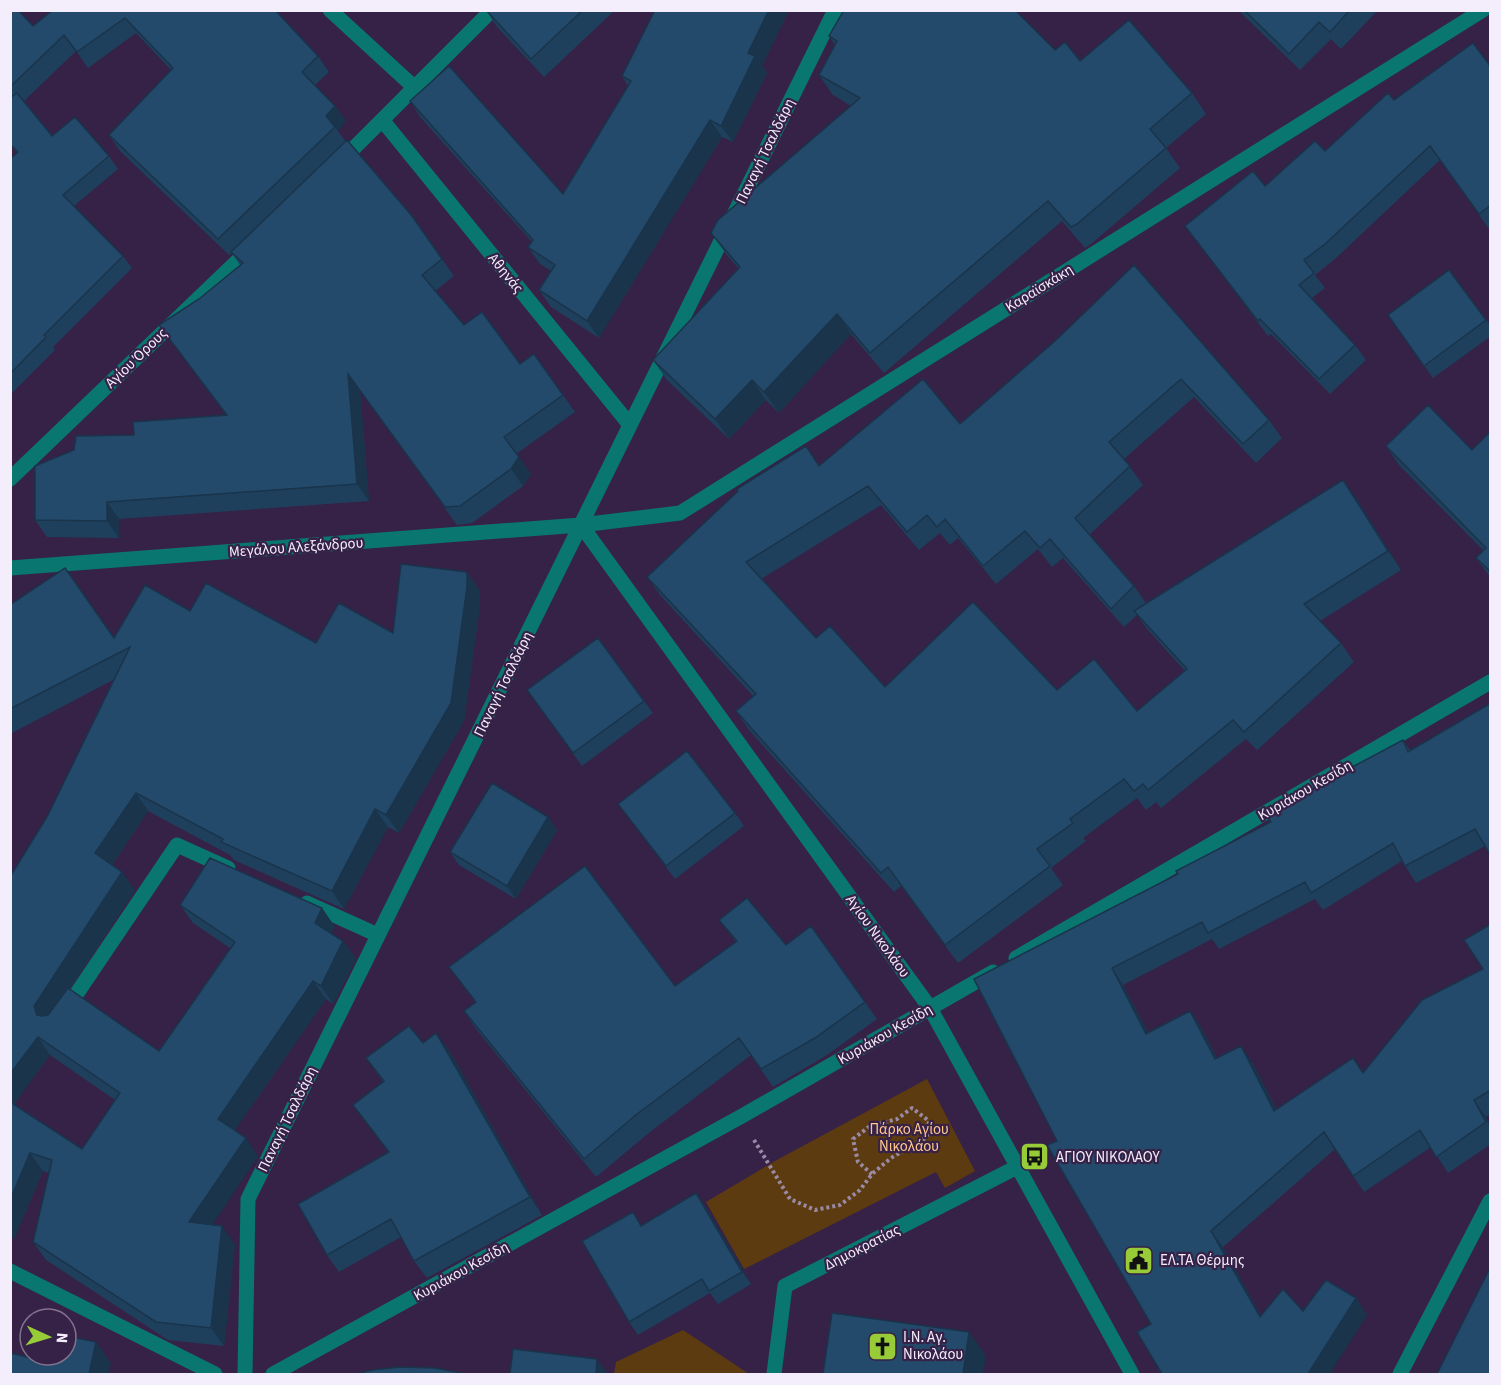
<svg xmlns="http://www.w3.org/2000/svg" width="1501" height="1385" font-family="'Source Sans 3',sans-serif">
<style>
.green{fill:#5d3b10}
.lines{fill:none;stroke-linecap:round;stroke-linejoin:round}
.path{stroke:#998ba5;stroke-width:4;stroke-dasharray:3 3;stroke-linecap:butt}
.minor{stroke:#097770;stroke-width:15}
.wall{fill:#1f405c;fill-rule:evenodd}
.shaded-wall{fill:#19344b}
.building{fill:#244a6b;stroke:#19344b;stroke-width:1.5}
.labels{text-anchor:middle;stroke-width:4.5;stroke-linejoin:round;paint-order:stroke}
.street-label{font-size:15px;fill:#f4edfc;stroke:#362147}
.park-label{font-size:15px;fill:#ffc78c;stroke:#362147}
.poi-label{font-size:15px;fill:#f4edfc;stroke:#362147;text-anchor:start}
</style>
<rect width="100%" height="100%" fill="#362147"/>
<path class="green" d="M927,1079L975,1171L945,1188L936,1172L744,1269L706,1202L775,1161Z
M683,1330L749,1374H614L616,1362Z"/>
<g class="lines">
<path class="path" d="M754,1140L790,1199L815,1210L840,1205L860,1190L872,1174L891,1158L927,1137L929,1121L912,1108L897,1119L870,1126L853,1139L858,1162L872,1174"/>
<path class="minor" d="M330,10L415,88
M383,121L630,425
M339,163L492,10
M10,479L251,248
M581,525L930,1008L1132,1374
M10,568L581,525L680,513L1483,10
M307,903L378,935
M1016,958L1490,682
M65,1011L177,845L228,868
M10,1271L215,1374
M245,1374L248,1199L835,10
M273,1374L742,1116L993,972
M774,1374L785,1286L1017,1167
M1400,1374L1490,1201"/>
</g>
<path class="wall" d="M10,10L33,26L53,10H275L318,56L329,72L315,85L335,106L346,121L338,131L346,142L442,259L454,276L435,291L464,325L520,364L534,354L575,412L516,454L531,474L523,486L472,523L457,525L360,391L369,501L119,519V538L47,537L35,520L134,435L226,415L159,325L199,299L240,265L232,253L229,255L120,151L109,135L171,70L136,33L88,68L76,51L24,101L52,136L109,156L118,169L74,206L123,256L132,268L53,347L55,350L10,395V159L17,153L10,145Z
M486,10H615L544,77L497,27Z
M655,10H789L762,66L767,73L733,142L722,137L599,338L551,307L539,290L551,271L540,264L528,247L532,242L421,118L410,101L563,194L628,86L622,76Z
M1238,10H1378L1341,49L1331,39L1300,70Z
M829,36L1055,50L1080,61L1192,93L1206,114L1166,148L1180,168L1091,244L1085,248L1062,221L884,373L851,334L779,413L766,400L729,439L667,380L653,360L739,269L726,254L711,233L851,106L833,95L819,75L835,45Z
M1491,67V228L1489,229L1440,160L1335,259L1315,275L1325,288L1312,298L1355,345L1366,360L1330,394L1271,334L1268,336L1185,226L1265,186L1325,151L1394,100Z
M1134,265L1269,420L1282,438L1256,463L1194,397L1124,459L1143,485L1089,535L1134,586L1146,603L1343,480L1356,498L1401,570L1320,621L1341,643L1354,662L1257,750L1246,739L1161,808L1156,802L1146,810L1137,798L1083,838L1086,841L1051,868L1063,885L958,963L901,886L894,892L749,730L736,711L753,696L660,595L647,577L820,465L960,424L1055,341ZM881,505L919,550L940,533L950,545L958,538L996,584L1038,549L1052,567L1063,558L1124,627L1137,615L1147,629L1185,671L1137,711L1057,690L885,687L816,638L761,579Z
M1449,270L1491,326V336L1433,378L1388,315Z
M1491,431V578L1476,558L1483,550L1399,465L1386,446L1472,450Z
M467,572L480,591V605L464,721L399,833L388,827L344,909L234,860L230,855L148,811L112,865L135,890L70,989L159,1051L230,948L193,923L180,905L322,908L335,927L331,933L343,941L356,959L333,1004L326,999L235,1130L258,1156L212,1225L235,1244L224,1346L168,1340L46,1260L33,1242L49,1173L43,1171L14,1239L10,1236V877L47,817L113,680L10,734V605L114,638L190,611L316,643L393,633ZM50,1055L115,1100L82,1149L14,1104Z
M598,638L653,713L582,766L527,690Z
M1491,703L1485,846L1416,883L1402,861L1323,910L1315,899L1219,949L1212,939L1123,985L1148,1032L1190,1011L1201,1027L1217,1058L1252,1062L1277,1110L1363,1072L1483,969L1491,924V1114L1486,1117L1491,1125V1144L1448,1173L1431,1147L1364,1192L1335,1149L1223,1247L1261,1316L1303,1311L1356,1298L1367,1315L1151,1324L974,979L1178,874L1271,822L1403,740L1410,750Z
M618,804L735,813L744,826L675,879Z
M548,817L557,830L516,899L459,865L450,852Z
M719,920L786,945L811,926L877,1019L827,1055L773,1087L751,1055L650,1132L596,1177L476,1029L464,1011L475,1002L449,967L675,986L736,942Z
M423,1043L449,1050L542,1215L427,1278L414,1261L401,1237L339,1272L327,1255L388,1152L353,1105L383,1082L366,1058Z
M696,1193L705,1206L751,1284L718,1304L710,1293L638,1335L629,1322L643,1225Z"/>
<path class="shaded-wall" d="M769,10H789L762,66L767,73L733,142L721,126L748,53Z
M335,106L346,121L338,131L326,116Z
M710,120L722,137L599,338L587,321Z
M837,314L851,334L779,413L764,392Z
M348,374L360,391L369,501L357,484Z
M752,380L766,400L729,439L715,419Z
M519,457L531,474L523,486L511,469Z
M1343,480L1356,498L1401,570L1388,551Z
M107,502L119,519V538L107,521Z
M467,572L480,591V605L464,721L399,833L386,815Z
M136,793L148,811L108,871L95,853Z
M375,809L388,827L344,909L332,891Z
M548,817L557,830L516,899L507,886Z
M122,872L135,890L46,1024L37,1015L34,1006Z
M322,908L335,927L327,941L315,923Z
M343,941L356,959L333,1004L321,986Z
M1112,968L1123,985L1157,1050L1146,1034Z
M313,981L326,999L230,1137L218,1119Z
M1190,1011L1201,1027L1226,1076L1215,1059Z
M436,1033L449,1050L542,1215L530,1197Z
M38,1037L50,1055L10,1109V1074Z
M1241,1046L1252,1062L1286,1128L1274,1111Z
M1474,1100L1486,1117L1491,1125V1128Z
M246,1138L258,1156L202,1241L189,1222Z
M30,1153L43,1171L14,1239L10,1234V1200Z
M696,1193L705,1206L751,1284L742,1272Z
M222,1226L235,1244L224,1346L211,1328Z
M1211,1231L1223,1247L1271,1334L1260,1317Z
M1356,1298L1367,1315L1330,1374H1308Z
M969,1332L986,1356L983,1374H963Z
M96,1342L111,1363L108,1374H89Z
M597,1359L608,1374H596Z"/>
<path class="building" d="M10,10H18L33,26L53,10H275L318,56L302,72L335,106L326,116L335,127L218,239L109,135L173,68L125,18L77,52L64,35L10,87Z
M486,10H583L531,59Z
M655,10H769L748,53L755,56L721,126L710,120L587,321L539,290L555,265L528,247L533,240L410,101L449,66L563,194L631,81L622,76Z
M844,10H1015L1055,50L1065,42L1080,61L1129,20L1192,93L1150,129L1166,148L1077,224L1071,227L1048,201L870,353L837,314L764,392L752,380L715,419L653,360L740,267L711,233L718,220L860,98L819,75L837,41L829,36Z
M1244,10H1350L1330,32L1319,22L1289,54Z
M1473,43L1491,67V205L1479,214L1430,146L1325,244L1304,260L1314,273L1299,285L1355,345L1319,379L1260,319L1258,321L1185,226L1253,171L1265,186L1315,141L1325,151L1388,93L1394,100Z
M17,93L52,136L75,117L109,156L63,195L123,256L44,335L46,337L10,374V159L18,152L10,144V98Z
M347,140L412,216L442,259L422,275L464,325L482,312L520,364L534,354L563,395L504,437L519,457L511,469L460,506L445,507L348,374L357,484L107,502V521L35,520V466L74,450L76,436L134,435L133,422L227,415L159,325L199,299L243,263L231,252Z
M1134,265L1269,420L1243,444L1181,379L1109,442L1130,466L1075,518L1134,586L1111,609L1050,539L1040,548L1025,531L983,566L945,519L937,527L927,515L907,532L868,486L746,562L816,638L830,626L885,687L973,602L1057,690L1094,659L1137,711L1187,669L1134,611L1343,480L1388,551L1304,604L1341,643L1244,732L1233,720L1148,790L1143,784L1134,791L1124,779L1070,819L1073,823L1037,849L1050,866L945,945L888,867L881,873L736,711L756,694L647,577L738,491L737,489L806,446L819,466L923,379L960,424L1055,341Z
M1449,270L1486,320L1424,366L1388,315Z
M1428,405L1472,450L1491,431V572L1476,558L1486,548L1386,446Z
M401,564L467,572V587L451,703L386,815L375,809L332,891L221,842L223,839L136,793L95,853L122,872L34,1006L37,1015L42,1016L48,1015L68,988L159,1051L235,942L180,905L210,858L322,908L315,923L343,941L321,986L313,981L218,1119L246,1138L189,1222L222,1226L211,1328L156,1322L33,1242L52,1160L30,1153L10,1200V1102L82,1149L120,1093L38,1037L10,1074V877L47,817L130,647L10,709V605L65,568L114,638L145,585L190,611L206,583L316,643L339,603L393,633Z
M598,638L644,701L573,753L527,690Z
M1491,703V856L1475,829L1405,866L1393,843L1311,893L1305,882L1208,933L1202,922L1112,968L1146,1034L1190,1011L1215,1059L1241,1046L1274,1111L1353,1058L1363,1073L1422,1000L1483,969L1464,940L1491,924V1090L1474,1100L1486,1122L1436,1157L1420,1130L1353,1176L1324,1132L1211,1231L1260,1317L1283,1289L1303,1311L1326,1280L1356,1298L1308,1374H1162L1137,1332L1151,1324L1047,1145L1057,1141L974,979L1178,874L1176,871L1271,822L1268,817L1324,782L1403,740L1408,752Z
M687,751L735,813L666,866L618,804Z
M492,783L548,817L507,886L450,852Z
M585,866L675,986L737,941L719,920L747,898L786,945L811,926L865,1002L815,1038L761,1069L739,1038L637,1114L584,1159L464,1011L476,1002L449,967Z
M409,1026L423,1043L436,1033L530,1197L414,1261L391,1219L327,1255L298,1204L389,1152L353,1105L384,1081L366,1058Z
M696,1193L742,1272L709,1291L702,1279L629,1322L582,1241L633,1212L641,1226Z
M1491,1266V1374H1437Z
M832,1313L969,1332L963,1374H823Z
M66,1336L96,1342L89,1374H93H10V1353L49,1362L51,1355H66Z
M513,1349L597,1359L596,1374H510Z
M399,1367L435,1368L466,1374H356L373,1370Z"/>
<defs>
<symbol id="bus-square" viewBox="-11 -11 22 22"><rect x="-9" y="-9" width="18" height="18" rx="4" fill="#97cc38" stroke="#362147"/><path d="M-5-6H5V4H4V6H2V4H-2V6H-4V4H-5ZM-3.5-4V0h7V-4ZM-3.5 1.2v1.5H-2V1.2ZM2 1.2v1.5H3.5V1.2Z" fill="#111"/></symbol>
<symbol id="civic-square" viewBox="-11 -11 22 22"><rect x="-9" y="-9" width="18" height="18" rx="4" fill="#97cc38" stroke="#362147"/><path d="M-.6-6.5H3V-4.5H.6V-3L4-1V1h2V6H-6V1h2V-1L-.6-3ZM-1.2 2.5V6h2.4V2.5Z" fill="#111"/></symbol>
<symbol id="church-square" viewBox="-11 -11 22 22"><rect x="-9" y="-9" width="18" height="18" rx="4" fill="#97cc38" stroke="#362147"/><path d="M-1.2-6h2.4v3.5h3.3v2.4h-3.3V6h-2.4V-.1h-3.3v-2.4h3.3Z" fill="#111"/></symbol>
</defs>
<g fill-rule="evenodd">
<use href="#bus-square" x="1018" y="1140" width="33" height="33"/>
<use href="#civic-square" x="1122" y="1244" width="33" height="33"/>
<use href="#church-square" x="866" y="1330" width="33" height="33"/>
</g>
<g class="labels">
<g class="street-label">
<text transform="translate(765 151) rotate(-64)" y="5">Παναγή Τσαλδάρη</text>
<text transform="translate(506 273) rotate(51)" y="5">Αθηνάς</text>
<text transform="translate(1039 288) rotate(-32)" y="5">Καραϊσκάκη</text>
<text transform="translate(136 358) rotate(-44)" y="5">Αγίου Όρους</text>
<text transform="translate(296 547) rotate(-4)" y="5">Μεγάλου Αλεξάνδρου</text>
<text transform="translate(503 684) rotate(-64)" y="5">Παναγή Τσαλδάρη</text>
<text transform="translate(1305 790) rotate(-30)" y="5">Κυριάκου Κεσίδη</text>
<text transform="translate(878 936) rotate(54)" y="5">Αγίου Νικολάου</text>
<text transform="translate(885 1034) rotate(-30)" y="5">Κυριάκου Κεσίδη</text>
<text transform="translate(287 1119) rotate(-64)" y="5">Παναγή Τσαλδάρη</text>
<text transform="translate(862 1247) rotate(-27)" y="5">Δημοκρατίας</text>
<text transform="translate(461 1271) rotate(-29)" y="5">Κυριάκου Κεσίδη</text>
</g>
<g class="park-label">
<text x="909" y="1134">Πάρκο Αγίου<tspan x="909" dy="17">Νικολάου</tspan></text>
</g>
<g class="poi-label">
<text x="1056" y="1162">ΑΓΙΟΥ ΝΙΚΟΛΑΟΥ</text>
<text x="1160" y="1265">ΕΛ.ΤΑ Θέρμης</text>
<text x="903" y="1342">Ι.Ν. Αγ.<tspan x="903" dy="17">Νικολάου</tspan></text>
</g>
</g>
<rect width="1501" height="1385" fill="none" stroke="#f4edfc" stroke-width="24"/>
<g transform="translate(48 1337) rotate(94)"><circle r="28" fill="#362147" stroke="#82738f" stroke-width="1.5"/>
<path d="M0-4.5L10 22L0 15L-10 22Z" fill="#97cc38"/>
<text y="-9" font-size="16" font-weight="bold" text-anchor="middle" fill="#f4edfc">N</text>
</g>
</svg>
